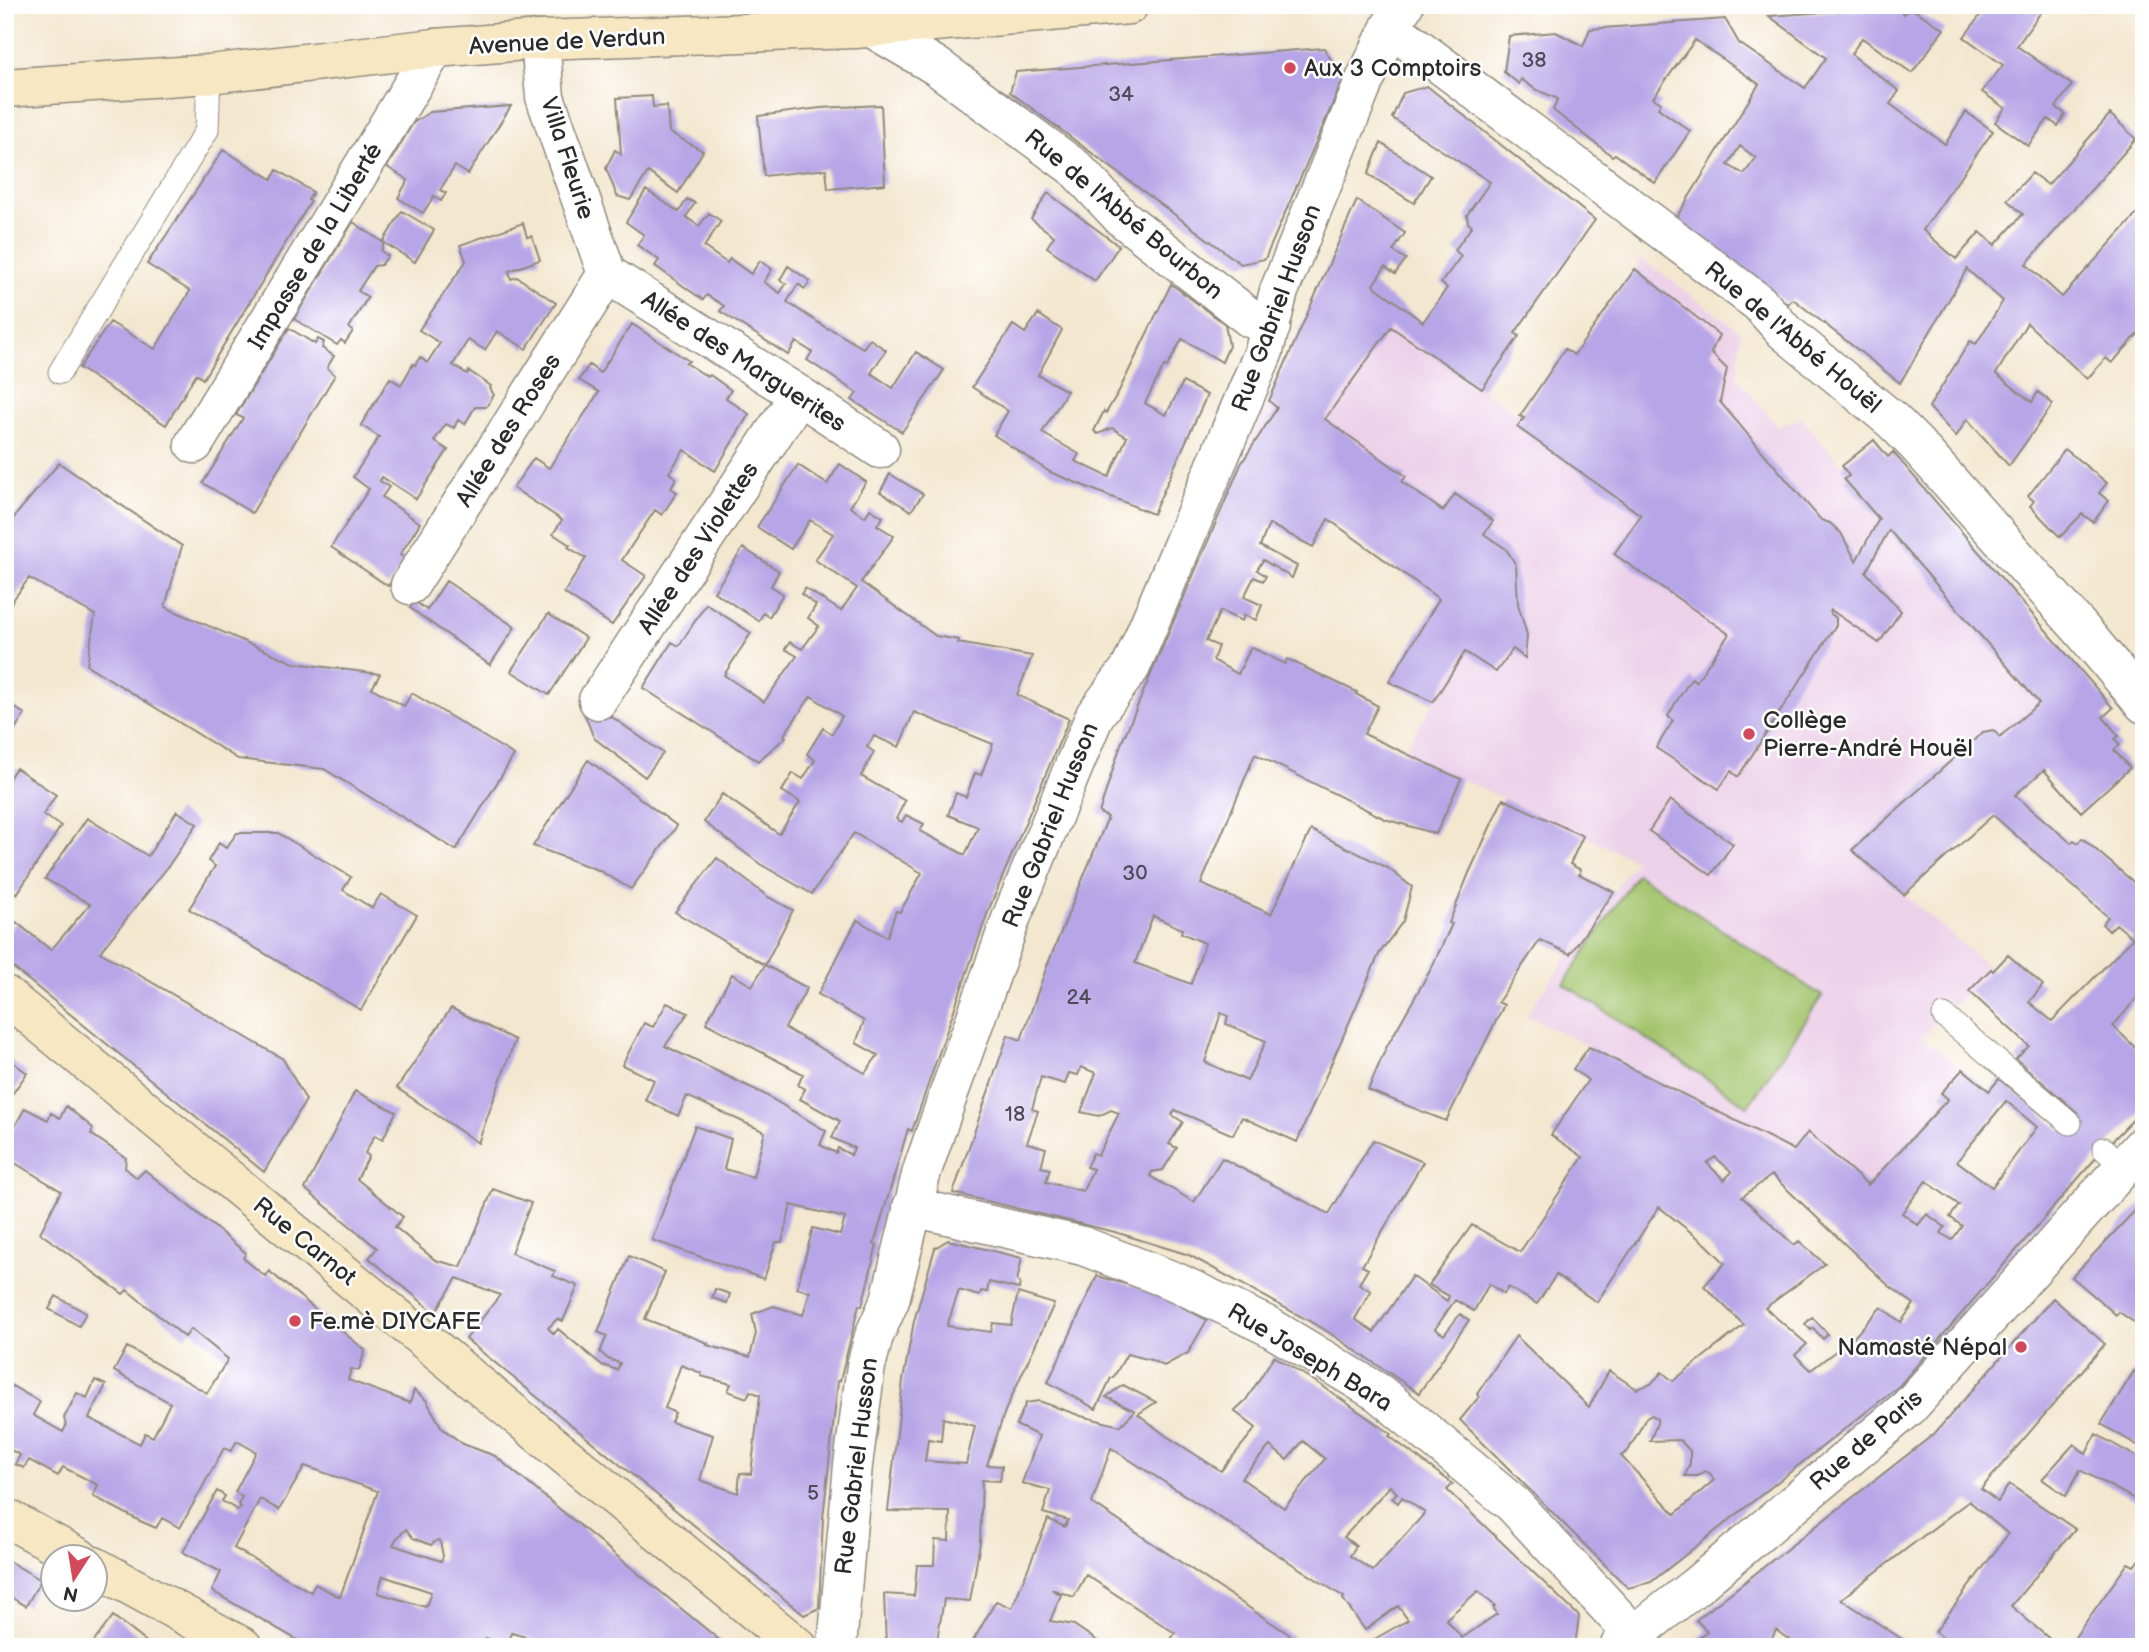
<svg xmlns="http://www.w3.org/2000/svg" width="2149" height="1652" font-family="'Balsamiq Sans',sans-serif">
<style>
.built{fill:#edd1e9}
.green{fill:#a3c46c;stroke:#67784c;stroke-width:2}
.building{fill:#b7a6e7;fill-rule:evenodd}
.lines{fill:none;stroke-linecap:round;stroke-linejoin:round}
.lane-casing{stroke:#8f897d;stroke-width:25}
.street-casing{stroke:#8f897d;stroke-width:41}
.secondary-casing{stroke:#8f897d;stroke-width:41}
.lane{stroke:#fff;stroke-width:23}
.street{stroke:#fff;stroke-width:38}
.secondary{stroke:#f7e8c3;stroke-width:38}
.poi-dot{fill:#d1495b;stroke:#fff;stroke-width:2.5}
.labels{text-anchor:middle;stroke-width:5;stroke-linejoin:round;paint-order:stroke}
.number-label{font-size:21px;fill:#4e4a5a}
.street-label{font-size:24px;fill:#2b2b2b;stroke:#fff}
.poi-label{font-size:24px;fill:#2b2b2b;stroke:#fff;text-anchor:start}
</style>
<rect width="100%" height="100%" fill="#fff"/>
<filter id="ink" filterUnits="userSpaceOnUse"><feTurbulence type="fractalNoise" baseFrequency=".0143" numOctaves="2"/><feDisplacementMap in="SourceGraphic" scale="14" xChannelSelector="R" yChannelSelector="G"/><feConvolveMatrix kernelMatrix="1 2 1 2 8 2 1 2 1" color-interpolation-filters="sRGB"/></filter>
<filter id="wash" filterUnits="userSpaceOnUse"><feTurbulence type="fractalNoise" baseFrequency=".00686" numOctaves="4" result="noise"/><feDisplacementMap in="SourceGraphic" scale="28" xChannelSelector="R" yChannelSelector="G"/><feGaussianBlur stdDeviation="1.57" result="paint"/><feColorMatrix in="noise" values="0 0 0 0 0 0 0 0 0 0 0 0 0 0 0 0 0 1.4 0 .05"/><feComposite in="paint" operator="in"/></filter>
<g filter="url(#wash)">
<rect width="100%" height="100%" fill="#f3e7cf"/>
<path class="built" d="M1642,259L1741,332L1737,377L1778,427L1801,417L1842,466L1874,440L1887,456L1893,452L2099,691L2104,716L1904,894L1991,969L1921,1037L1963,1069L1941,1092L1948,1099L1868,1185L1809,1132L1794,1150L1526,1015L1636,860L1403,752L1479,629L1334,523L1241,464L1322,279L1520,416L1565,349L1575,355Z"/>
<path class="green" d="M1637,874L1822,996L1748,1106L1564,984Z"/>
<g id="blocks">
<path class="building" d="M1988,5H2046L2017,46L2072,85L2056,107L2065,114L2058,126L2048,119L2028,146L1995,122L2005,108L1982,92L2003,65L1964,37Z
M1894,7L1904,14L1909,7L1944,29L1912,73L1862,38L1851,54L1899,91L1890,104L1945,144L1966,112L1993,131L1923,230L1956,259L1980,232L1995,245L2023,214L2007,200L2032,173L2048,185L2110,114L2136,139L2026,264L2062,297L2144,206V327L2112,363L2106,358L2087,379L2027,323L1996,374L2032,402L2038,392L2053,404L2009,466L1967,419L1956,437L1929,407L1970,341L1976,344L2003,301L1971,273L1967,269L1900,383L1793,299L1788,304L1676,218L1759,84L1695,40L1653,98L1661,103L1658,108L1690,131L1655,183L1615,154L1612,156L1553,110L1558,99L1535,89L1521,79L1519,84L1504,72L1509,36L1556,32L1583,46L1590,29L1725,19L1739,43L1805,88L1826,58L1769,16ZM1740,146L1756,158L1744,174L1728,165Z
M1324,48L1343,80L1265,259L1241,264L1010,92L1016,72Z
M1427,86L1595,220L1515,333L1519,336L1482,389L1391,327L1325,419L1406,476L1402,482L1443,511L1455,494L1493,521L1484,534L1506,549L1516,565L1518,604L1527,635L1525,658L1513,649L1496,672L1465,652L1433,702L1389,682L1439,599L1328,519L1313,547L1269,524L1260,546L1297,566L1292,578L1263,560L1257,570L1266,576L1263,581L1254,577L1244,597L1262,605L1256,620L1244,615L1242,621L1220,611L1206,641L1218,646L1213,660L1238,674L1251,647L1285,664L1287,659L1357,692L1356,694L1378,706L1364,734L1461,779L1436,834L1385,819L1255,754L1201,884L1271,914L1311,830L1388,868L1412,887L1403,921L1379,954L1297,1142L1242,1117L1233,1135L1175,1110L1172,1115L1183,1122L1169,1144L1177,1148L1163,1170L1152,1172L1150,1176L1194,1202L1222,1158L1329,1214L1373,1140L1423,1162L1362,1266L1368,1269L1359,1284L1371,1291L1355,1319L1374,1332L1412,1276L1447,1301L1449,1296L1429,1285L1472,1225L1520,1252L1583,1157L1551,1135L1588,1080L1573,1069L1589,1047L1794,1150L1808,1132L1868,1185L1948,1099L1941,1093L1963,1069L1989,1091L1999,1079L2062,1131L2078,1113L2016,1059L2029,1046L1969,991L1991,969L1993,971L2008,955L2043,985L2029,1002L2052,1021L2133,938L2116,924L2109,931L2102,924L2108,917L1993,815L1904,895L1852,850L1983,732L1993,730L2000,737L2039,703L1889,530L1866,572L1901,611L1879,643L1831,610L1830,613L1836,618V625L1738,777L1731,771L1719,789L1656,748L1673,721L1668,716L1676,702L1692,678L1696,682L1729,634L1614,554L1641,515L1517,427L1524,418L1520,416L1565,349L1574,355L1635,269L1719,335L1711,353L1727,369L1720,402L1821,520L1830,523L1841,533L1856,561L1879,519L1844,479L1849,476L1842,466L1874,440L1888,457L1893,452L2113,708L2103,717L2119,736L2115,739L2120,745L2114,750L2130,768L2081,812L2044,770L2015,795L2071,843L2074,840L2078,843L2082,838L2144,891V990L2113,1026L2144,1056V1108L2095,1159L1899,1386L1651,1582L1628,1588L1460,1420L1479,1397L1477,1394L1516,1336L1589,1407L1609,1371L1637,1389L1651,1384L1662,1372L1673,1381L1744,1325L1704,1286L1725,1263L1707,1245L1659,1207L1597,1302L1556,1275L1537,1304L1508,1287L1504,1294L1489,1284L1474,1311L1455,1300L1435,1329L1444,1335L1460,1314L1469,1320L1419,1393L1322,1328L1189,1255L1115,1232L953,1193L1008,1035L1021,1040L1047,966L1108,817L1099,813L1121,744L1241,464L1277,408L1269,401L1357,200L1405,233L1393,251L1406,259L1395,274L1385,267L1373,285L1423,322L1447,288L1441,283L1461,256L1455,250L1472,226L1468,223L1467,215L1490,182L1392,118L1403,93ZM1153,916L1182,929L1181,933L1205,943L1191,984L1135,963ZM1221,1013L1228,1016L1226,1024L1266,1041L1247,1081L1205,1062ZM1081,1067L1096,1073L1081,1112L1099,1116L1111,1110L1119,1113L1098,1155L1093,1153L1086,1167L1093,1169L1083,1191L1046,1182L1050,1169L1041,1167L1046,1148L1027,1143L1038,1111L1032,1109L1041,1077L1065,1084L1069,1073L1078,1075ZM2006,1101L2037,1127L1992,1187L1957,1161ZM1715,1157L1732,1172L1724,1180L1707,1163ZM1772,1175L1888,1285L1914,1304L1901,1322L1881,1307L1854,1337L1811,1370L1795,1355L1807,1344L1765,1308L1825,1264L1799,1241L1794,1245L1742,1197ZM1926,1181L1959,1205L1950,1217L1962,1226L1952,1240L1941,1233L1945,1227L1927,1214L1918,1225L1902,1213ZM1652,1415L1657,1419V1423L1650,1441L1680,1440L1690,1451V1463L1685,1476H1698L1704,1471L1710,1473L1714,1480L1675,1514L1621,1456L1628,1451L1646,1418Z
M652,96L653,107L667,106L669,132L703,151L678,193L648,172L630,200L617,196L606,168L615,150L621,154L617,98Z
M881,105L885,184L828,189L826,169L764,176L758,116L820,108Z
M511,106L468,174L455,166L440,190L446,193L441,201L434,196L423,213L398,198L408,180L387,167L413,123L430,112Z
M1381,143L1431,176L1414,203L1368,174Z
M223,150L272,179L277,170L313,192L308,200L311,201L203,379L196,374L166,425L79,368L110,322L155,349L190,291L147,264Z
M646,190L679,212L687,199L695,203L686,217L699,226L709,213L721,221L704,247L727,263L730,259L751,274L760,261L772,269L764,282L780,293L786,284L780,280L788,266L810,281L805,289L798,284L787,302L828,329L829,328L863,348L870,339L886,350L871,373L893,388L916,352L944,370L902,432L852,400L857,393L807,360L812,352L796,342L788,355L720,311L724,306L707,295L703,300L655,266L659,260L637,245L644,235L626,222Z
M1048,193L1119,246L1095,281L1047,247L1054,236L1031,219Z
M402,211L434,230L415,262L383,242Z
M353,222L384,243L381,251L388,256L381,265L374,266L358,291L368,297L349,328L353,331L345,343L341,340L337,345L294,319Z
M523,223L527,237L532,236L540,260L509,271L511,279L517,277L556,303L526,349L497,331L485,350L468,340L453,365L467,374L469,371L491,386L490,388L494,395L486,407H475L465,424L458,420L454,428L446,424L434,441L448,450L416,499L382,477L380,481L389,487L382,497L420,523L400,555L406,559L388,586L331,547L369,489L353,477L379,437L361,425L390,378L401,385L413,364L415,365L420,357L427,363L440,343L419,330L466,261L460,245Z
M1171,284L1225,324L1229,346L1222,362L1182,339L1167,367L1164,366L1145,403L1166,415L1183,382L1207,395L1153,514L1050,472L994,435L1008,411L972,387L1013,325L1025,333L1038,314L1062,330L1038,375L1067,391L1042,433L1079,454L1075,461L1109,477L1127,437L1112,428L1098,434L1094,431L1104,411L1106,413L1119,391Z
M632,324L689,361L686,363L708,377L710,375L731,390L726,398L749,414L715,471L684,450L669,473L676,478L671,488L677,492L662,515L655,510L622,560L646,576L612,625L564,593L586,558L568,547L570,545L553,534L562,520L513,488L534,458L549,468L599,392L579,380L589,365L600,373Z
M289,328L315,344L318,339L324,342L322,348L334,356L327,368L335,375L252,513L203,483L243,418L236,415Z
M2065,449L2107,483L2099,493L2109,501L2093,522L2082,514L2060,537L2030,506L2034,501L2028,496Z
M59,463L182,546L165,607L294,663L380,674L372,688L404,706L412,693L514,755L456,850L324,769L238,759L87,665L95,615L29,578L5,611V528Z
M840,464L866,482L850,507L865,517L870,509L883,517L877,525L894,536L861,582L936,636L959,640L958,643L1032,656L1017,695L1069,719L989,909L912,1131L908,1129L890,1190L874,1244L877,1245L862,1306L859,1305L840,1381H838L823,1518L819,1608L804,1615L466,1339L500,1295L457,1278L435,1313L369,1258L377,1248L305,1189L355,1091L396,1112L383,1139L375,1135L365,1153L369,1156L357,1179L403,1217L395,1227L435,1260L461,1267L493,1189L531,1203L511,1253L555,1271L553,1276L578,1286L563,1321L557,1319L548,1328L554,1334L558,1329L602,1365L617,1370L620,1363L608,1359L600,1352L607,1336L598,1332L629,1256L665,1272L645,1319L708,1343L707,1345L750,1357L756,1333L752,1314L774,1306L803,1315L810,1292L797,1288L813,1228L840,1235L845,1218L791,1205L782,1242H776L764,1279L652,1240L695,1126L731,1139L724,1169L753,1177L765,1132L687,1096L678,1116L645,1100L654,1080L622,1065L644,1023L653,1027L667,1003L688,1013L665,1046L762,1093L826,1131L820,1145L836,1153L838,1148L851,1155L854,1148L832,1138L840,1121L800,1099L805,1089L798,1085L803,1074L706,1023L732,974L752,986L765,965L807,988L785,1028L865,1073L878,1055L856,1043L864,1021L818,994L857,920L887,937L896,911L900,912L922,873L854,833L812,894L760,864L704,822L722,794L779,834L800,802L782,791L793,773L803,779L815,760L807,754L823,728L832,734L842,716L811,696L784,735L786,737L758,761L643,688L672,642L679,646L706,604L751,633L724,675L764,702L797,656L785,649L790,642L802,649L819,626L808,618L816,605L801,594L805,588L841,611L857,588L815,560L833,534L810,520L791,549L757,527L798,465L827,484ZM914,712L993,744L981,775L975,773L966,797L956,793L948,815L978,827L965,855L920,831L924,824L906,815L902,822L896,819L905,801L861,776L874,752L867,747L874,736L899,747ZM681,1365L701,1373V1376L731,1384L728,1391L747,1398L750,1391L760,1395L751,1474L740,1473L738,1493L700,1480L713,1435L671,1422L675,1413L665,1408Z
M890,474L923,494L911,511L880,492Z
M743,548L779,571L771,586L783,594L769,617L763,613L759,621L714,592Z
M446,581L515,627L490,665L410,608L414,601L427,610Z
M548,614L586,638L549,695L511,671Z
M5,702L25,714L12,733L5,729Z
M584,713L612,717L663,753L645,777L594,738Z
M588,760L677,826L631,889L598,870L533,846Z
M16,768L56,795L43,815L61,826L17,894L13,891L5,897V784Z
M1503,799L1583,836L1570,864L1581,870L1579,874L1614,892L1570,954L1540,940L1498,1002L1504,1005L1446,1121L1368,1090L1386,1048L1432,967L1452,924L1449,923L1469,873Z
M1670,800L1733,844L1711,875L1649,831Z
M177,811L197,824L167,868L100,952L283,1059L306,1100L264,1172L5,961V937L16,922L51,950L90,904L45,879L87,818L148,856Z
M237,833H278L351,877L343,890L372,908L381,894L417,915L361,1010L189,909L215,866L208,861L219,843L226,848Z
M717,858L768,897L793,910L765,965L675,912Z
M451,1008L515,1040L478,1143L397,1088Z
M5,1056L27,1073L5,1104Z
M66,1106L93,1128L91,1134L126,1158L125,1168L137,1178L145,1170L246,1253L243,1258L265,1276L269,1271L365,1350L359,1370L351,1369L348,1380L410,1403L414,1390L426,1400L442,1428L463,1444L495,1456L728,1647H533L535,1640L512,1633L507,1645L486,1638L482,1647H321L301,1642L212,1591L221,1572L183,1552L217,1491L225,1496L222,1501L238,1510L241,1507L238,1504L242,1497L235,1492L256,1452L237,1441L231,1451L224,1448L180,1528L162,1518L156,1528L140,1521L93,1496L98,1485L63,1467L58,1476L29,1460L24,1468L15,1464L20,1455L5,1447V1382L40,1402L33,1415L63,1432L66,1426L64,1418L77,1393L87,1398L95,1380L106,1385L89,1418L140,1444L145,1433L153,1437L170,1403L114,1371L127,1347L207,1393L228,1359L191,1329L185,1337L127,1290L123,1294L40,1233L61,1191L5,1157V1144L25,1108L48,1120L51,1113L60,1118ZM305,1466L378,1491L340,1597L315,1584L311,1592L234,1548L260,1499L279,1510ZM406,1529L413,1538L431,1545L437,1540L440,1541L443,1556L441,1561L393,1545L396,1539ZM383,1576L431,1592L426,1607L378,1593Z
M2144,1201V1329L2119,1312L2116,1315L2114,1313L2072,1277Z
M948,1240L1022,1258L1017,1281L1020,1282L1019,1289L989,1282L987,1292L981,1291L979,1296L959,1290L947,1326L991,1332L993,1323L1011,1325L1018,1293L1054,1304L1005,1411L987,1465L1002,1466L1000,1481L982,1480L980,1543L970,1601L944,1599L936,1647H886L884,1594L914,1596L917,1565H934L935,1540L949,1541L950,1512L888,1511L903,1380L914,1321L935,1248ZM943,1418L975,1426L966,1464L925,1461L928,1439L941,1441Z
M1097,1276L1155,1292L1207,1320L1188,1353L1164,1366L1151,1360L1127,1354L1113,1378H1111L1096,1409L1048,1382Z
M715,1289L730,1294L727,1303L712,1298Z
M56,1296L86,1313L79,1326L49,1309Z
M2053,1298L2105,1344L1981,1489L1998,1502L2009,1484L2075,1529L2011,1606L2059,1647H1955L1935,1632L2008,1534L1969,1501L1841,1599L1914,1647H1799L1776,1630L1768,1647H1688L1707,1631L1696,1620L1934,1434Z
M1812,1317L1828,1334L1823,1339L1813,1328L1811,1330L1805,1324Z
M1274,1356L1324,1387L1391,1434L1389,1436L1453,1484L1447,1490L1579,1616L1576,1639L1564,1647H1375L1371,1641L1408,1620L1398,1606L1365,1630L1343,1599L1344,1597L1111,1448L1092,1503L1308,1647H1166L1175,1633L1086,1575L1074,1597L1051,1589L1061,1595L1050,1621L1074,1625L1106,1647H979L980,1644L973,1641L996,1601L1012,1608L1048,1519L1065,1527L1068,1520L1043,1513L1050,1490L1022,1483L1039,1436L1016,1425L1026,1403L1039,1401L1081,1416L1120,1426L1135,1411L1106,1397L1123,1385L1156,1402L1138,1414L1165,1435L1221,1471L1256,1428L1234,1411L1246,1400ZM1303,1441L1325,1459L1284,1508L1241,1478L1270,1446L1287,1460ZM1390,1486L1397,1493L1392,1498L1398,1503L1402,1497L1425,1513L1373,1571L1350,1556L1356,1546L1344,1537ZM1478,1591L1495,1606L1493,1607L1497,1614L1462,1638L1446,1619Z
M2134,1371L2144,1380V1449L2101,1424Z
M2096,1434L2144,1461V1504L2080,1470L2066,1496L2042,1479L2074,1444L2086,1454Z
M2144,1553V1647H2068L2128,1563L2134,1566Z
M5,1559L41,1580L26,1606L5,1594Z
M113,1616L153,1647H90Z"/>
</g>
</g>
<g filter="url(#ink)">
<use href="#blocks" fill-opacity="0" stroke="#8f897d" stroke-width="2"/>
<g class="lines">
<defs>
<path id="lane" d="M60,372L207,130L209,74
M1944,1016L2070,1123
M2104,1149L2123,1166"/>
<path id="street" d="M838,5L870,27L936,66L1075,168L1121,217L1250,318L1271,327
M1390,27L1759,303L1784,331L1893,421L1916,444L2081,629L2144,704
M540,40L545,97L607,274
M607,274L799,395L880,449
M194,444L435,48
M410,585L607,274
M598,700L799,395
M912,1207L1083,1246L1176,1282L1268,1326L1379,1393L1513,1504L1634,1635
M837,1647L853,1465L866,1366L874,1336L890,1300L922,1171L948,1096L1012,916L1095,715L1131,667L1264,351L1279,291L1364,82L1390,27L1404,5
M1619,1647L1696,1586L1909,1407L2144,1144"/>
<path id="secondary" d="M5,88L209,74L435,48L540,40L855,29L1129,5
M5,995L798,1647
M5,1517L80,1558
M94,1566L243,1647"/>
</defs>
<use href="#lane" class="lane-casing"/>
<use href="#street" class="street-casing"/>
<use href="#secondary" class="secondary-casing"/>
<use href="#lane" class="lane"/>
<use href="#street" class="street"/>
<use href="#secondary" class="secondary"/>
</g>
</g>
<g class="poi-dot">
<circle cx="1290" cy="68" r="7"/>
<circle cx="1749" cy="734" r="7"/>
<circle cx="295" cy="1321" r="7"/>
<circle cx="2021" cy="1347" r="7"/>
</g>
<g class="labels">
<g class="number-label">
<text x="1534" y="67">38</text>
<text x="1121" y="101">34</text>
<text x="1135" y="880">30</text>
<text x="1079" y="1004">24</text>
<text x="1015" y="1121">18</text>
<text x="813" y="1500">5</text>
</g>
<g class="street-label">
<text transform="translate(567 41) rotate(-3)" y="8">Avenue de Verdun</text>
<text transform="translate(568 158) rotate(72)" y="8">Villa Fleurie</text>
<text transform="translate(1124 214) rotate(40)" y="8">Rue de l'Abbé Bourbon</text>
<text transform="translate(315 246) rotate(-59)" y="8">Impasse de la Liberté</text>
<text transform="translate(1276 308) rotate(-70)" y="8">Rue Gabriel Husson</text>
<text transform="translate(1793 337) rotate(40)" y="8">Rue de l'Abbé Houël</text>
<text transform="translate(744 361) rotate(33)" y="8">Allée des Marguerites</text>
<text transform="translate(508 430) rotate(-58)" y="8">Allée des Roses</text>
<text transform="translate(698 548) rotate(-57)" y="8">Allée des Violettes</text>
<text transform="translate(1050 825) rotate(-68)" y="8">Rue Gabriel Husson</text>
<text transform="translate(305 1241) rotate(39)" y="8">Rue Carnot</text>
<text transform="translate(1310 1357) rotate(31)" y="8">Rue Joseph Bara</text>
<text transform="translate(1866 1440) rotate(-41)" y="8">Rue de Paris</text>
<text transform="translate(856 1466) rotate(-83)" y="8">Rue Gabriel Husson</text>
</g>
<g class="poi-label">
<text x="1304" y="76">Aux 3 Comptoirs</text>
<text x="1763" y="728">Collège<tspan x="1763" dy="28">Pierre-André Houël</tspan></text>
<text x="309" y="1329">Fe.mè DIYCAFE</text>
<text x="2007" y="1355" text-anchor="end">Namasté Népal</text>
</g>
</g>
<rect width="2149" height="1652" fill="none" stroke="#fff" stroke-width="28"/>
<g transform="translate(74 1578) rotate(192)"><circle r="33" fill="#ffffff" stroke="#aaaaaa" stroke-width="2"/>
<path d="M0-5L12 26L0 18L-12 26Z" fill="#d1495b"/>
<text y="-10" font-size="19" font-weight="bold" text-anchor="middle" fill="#2b2b2b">N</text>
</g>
</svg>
